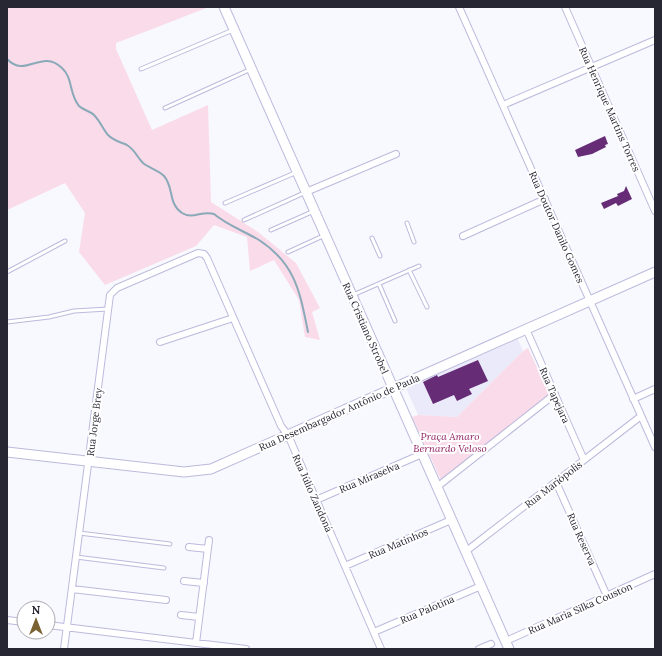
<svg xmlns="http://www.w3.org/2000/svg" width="662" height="656" font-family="Lora,serif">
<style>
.built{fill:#ebeafb}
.green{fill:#fadbe9}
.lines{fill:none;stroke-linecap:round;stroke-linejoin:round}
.stream{stroke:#8aa9b9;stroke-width:2}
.building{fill:#662d76}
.service-casing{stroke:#bcbadc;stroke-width:5}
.minor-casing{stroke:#bcbadc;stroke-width:8}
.secondary-casing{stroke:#bcbadc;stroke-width:11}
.service{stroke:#fff;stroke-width:3}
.minor{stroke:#fff;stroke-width:6}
.secondary{stroke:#fff;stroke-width:9}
.labels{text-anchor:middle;stroke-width:4;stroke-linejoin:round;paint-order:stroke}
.street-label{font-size:10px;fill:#272633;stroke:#fff}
.park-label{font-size:10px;font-style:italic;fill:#8e1e61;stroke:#fff}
</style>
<rect width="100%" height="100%" fill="#f8f8ff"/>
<path class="built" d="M517,337L523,351L457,417L418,415L406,388Z"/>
<path class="green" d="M7,7H209L116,43V49L152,130L208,105L211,202L258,232L296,263L320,308L312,312L320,340L305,337L299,300L274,260L250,271L247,237L214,225L196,246L105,285L79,252L85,213L65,183L7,210Z
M528,348L549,394L441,480L412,417L418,415L457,417L523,351Z"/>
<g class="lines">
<path class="stream" d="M7,59C26,79 41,48 62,68C73,78 69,94 79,106C83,110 90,111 94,115C100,121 103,129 108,135C114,141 120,142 127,145C135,150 137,157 143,163C149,168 158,170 164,176C174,187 168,204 182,213C193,220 202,210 214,214C227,225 244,231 259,240C296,264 300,293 308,332"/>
</g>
<path class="building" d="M605,136L608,144L605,145L606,147L592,154L578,157L575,150Z
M626,186L632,199L618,206L616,203L604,209L601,203L618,196L617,194L624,191Z
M478,360L488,381L469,389L472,394L457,401L454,395L433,404L423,382L437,375L438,377Z"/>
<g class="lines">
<defs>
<path id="service" d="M141,69L233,30
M165,108L249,70
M225,203L297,172
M244,220L304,193
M407,223L414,242
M271,230L314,211
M372,238L380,256
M288,252L323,236
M409,270L427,307
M7,272L65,241
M379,284L395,321
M353,295L419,266
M7,322L49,317L74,311L108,309
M79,533L170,544
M76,557L164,568"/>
<path id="minor" d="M459,7L655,447
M565,7L655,211
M503,105L655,40
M306,192L396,154
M463,236L545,199
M526,329L584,460
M160,342L233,318
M633,399L655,389
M556,482L607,596
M437,487L555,394
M316,500L422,454
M189,547L208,549
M465,552L641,416
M345,566L451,520
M184,581L204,583
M72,589L166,600
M181,615L199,617
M7,620L24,622
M48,625L246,649
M374,632L481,586
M506,641L655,574
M196,643L209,540
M64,649L110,295L117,288L198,253L204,254L207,258L281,426L288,435L381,649
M479,649L491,644"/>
<path id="secondary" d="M224,7L509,649
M7,452L184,472L211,469L655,272"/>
</defs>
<use href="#service" class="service-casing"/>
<use href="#minor" class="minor-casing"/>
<use href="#secondary" class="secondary-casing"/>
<use href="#service" class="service"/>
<use href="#minor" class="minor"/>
<use href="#secondary" class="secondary"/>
</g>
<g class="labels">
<g class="street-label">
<text transform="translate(610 109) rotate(66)" y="4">Rua Henrique Martins Torres</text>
<text transform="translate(557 227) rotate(66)" y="4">Rua Doutor Danilo Gomes</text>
<text transform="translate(366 328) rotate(66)" y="4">Rua Cristiano Strobel</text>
<text transform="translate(555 395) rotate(66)" y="4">Rua Tapejara</text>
<text transform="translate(339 412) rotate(-24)" y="4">Rua Desembargador Antônio de Paula</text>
<text transform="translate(94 422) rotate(-83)" y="4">Rua Jorge Brey</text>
<text transform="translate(369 477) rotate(-23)" y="4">Rua Miraselva</text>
<text transform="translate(553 484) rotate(-38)" y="4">Rua Mariópolis</text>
<text transform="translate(313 493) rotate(66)" y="4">Rua Júlio Zandoná</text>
<text transform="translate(582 539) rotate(66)" y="4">Rua Reserva</text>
<text transform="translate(398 543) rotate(-23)" y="4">Rua Matinhos</text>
<text transform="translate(580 608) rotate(-24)" y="4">Rua Maria Silka Couston</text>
<text transform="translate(427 609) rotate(-23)" y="4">Rua Palotina</text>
</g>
<g class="park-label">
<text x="450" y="440">Praça Amaro<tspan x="450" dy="12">Bernardo Veloso</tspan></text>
</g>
</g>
<rect width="662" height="656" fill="none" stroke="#272633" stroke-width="16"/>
<g transform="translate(36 620)"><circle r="19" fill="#ffffff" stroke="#a9a8ad"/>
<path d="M0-3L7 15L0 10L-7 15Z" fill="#7a6232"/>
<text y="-6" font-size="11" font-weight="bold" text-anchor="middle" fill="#272633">N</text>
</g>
</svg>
